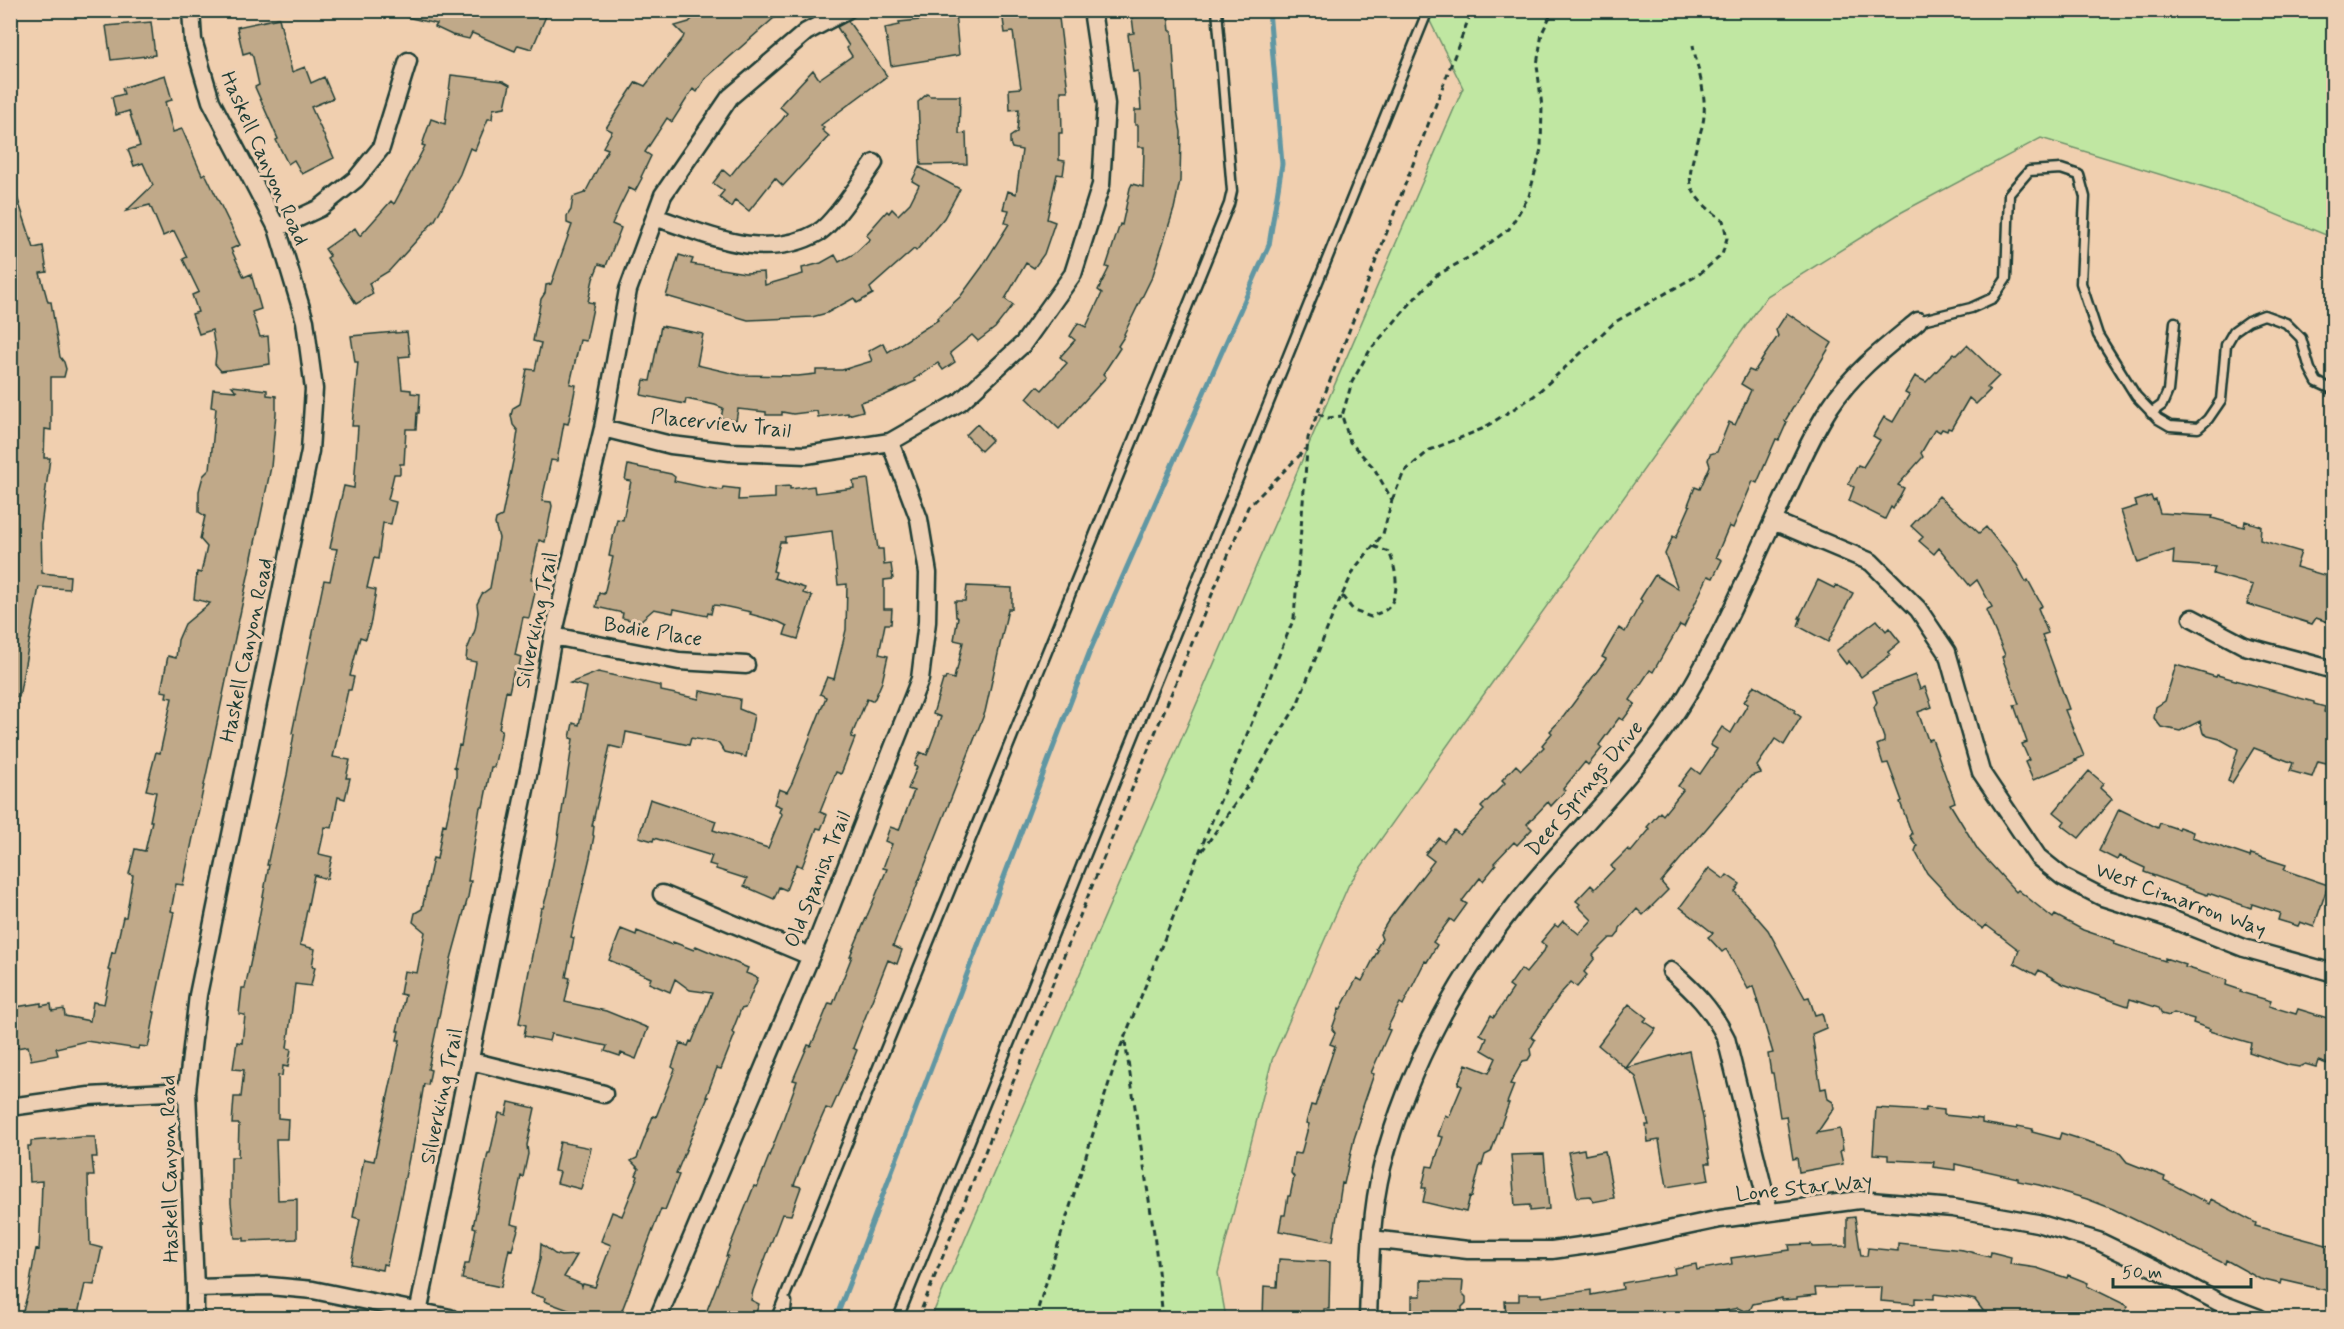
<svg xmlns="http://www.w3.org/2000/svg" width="2344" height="1329" font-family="Mynerve,sans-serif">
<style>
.green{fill:#c0e7a2;stroke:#70926b;stroke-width:1.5}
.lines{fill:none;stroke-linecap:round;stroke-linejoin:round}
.stream{stroke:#6097a3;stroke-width:5}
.building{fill:#c0a989;stroke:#1f3d34;stroke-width:1.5}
.service-casing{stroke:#1f3d34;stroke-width:13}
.minor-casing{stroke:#1f3d34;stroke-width:21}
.path{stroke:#1f3d34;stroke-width:3;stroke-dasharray:6 4.5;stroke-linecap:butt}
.service{stroke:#edcfb3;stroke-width:8}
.minor{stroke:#edcfb3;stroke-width:16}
.labels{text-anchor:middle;stroke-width:6;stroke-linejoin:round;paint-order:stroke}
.street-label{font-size:21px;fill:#1f3d34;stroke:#edcfb3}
</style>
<rect width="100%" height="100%" fill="#f0cfaf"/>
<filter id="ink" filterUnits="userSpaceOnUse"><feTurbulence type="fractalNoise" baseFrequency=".0167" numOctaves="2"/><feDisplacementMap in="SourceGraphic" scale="12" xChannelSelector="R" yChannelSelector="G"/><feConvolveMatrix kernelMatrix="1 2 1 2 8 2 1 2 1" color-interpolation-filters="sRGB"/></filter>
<g filter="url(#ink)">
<path class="green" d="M1425,11H2333V238L2234,197L2041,138L1902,212L1767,296L1349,884L1272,1060L1218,1273L1226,1318H931L1463,88Z"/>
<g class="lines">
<path class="stream" d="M836,1318L1090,651L1269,245L1282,164L1269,10"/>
</g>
<path class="building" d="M407,10H532L546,16L532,49L518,45L515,51L472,33L469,39L452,35L435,27L437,24L406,17Z
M714,10H783L705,79L697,92L693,89L672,122L667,118L645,152L651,156L641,177L642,178L635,191L629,188L620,206L612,224L621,228L606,266L599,264L593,279L588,302L594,303L586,341L580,340L570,384L576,385L569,420L568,424L564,423L557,461L551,460L544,491L542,501L551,502L552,506L545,542L539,540L531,579L537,580V584L529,618L523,617L515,655L521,657L518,671L514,670L509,692L506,691L499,729L502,730L499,745L494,767H491L483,807H480L468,881H471L468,897L451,959L428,1069L431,1070L428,1085L424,1084L412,1153H410L387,1265L383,1264L382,1270L351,1264L360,1219L353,1217L364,1159L374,1161L400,1040H397L399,1031H397L405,995L400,994L404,971L417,973L425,932L413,922L415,913L422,909L433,858L437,859L443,824L446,825L456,776V768L454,767L459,745L461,746L476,662L466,660L467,650L475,630L478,612L477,604L482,594L490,588L499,538L495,524L496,519L502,516L515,451L518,431L513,425L511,415L513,408L520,404L527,369L535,370L541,343L533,341L541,299L545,293L546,285L551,284L572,225L567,223V216L571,210L573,197L585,193L608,149L603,147L612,131L606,128L636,82L645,86L683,38L684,35L675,26L689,22L699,12L707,17Z
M1014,10H1058L1068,91H1061L1062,133H1059V160L1065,161L1063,175L1057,174L1047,219L1055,222L1044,254L1034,268L1026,263L1005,299L1013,305L995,328L978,341L972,335L950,353L955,362L943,370L938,363L914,379L916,381L883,396L860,402L863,411L848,415V413L818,417L817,411L793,414L782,412V415H766V412L738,409L736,421L721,418L723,408L715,405L686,399L685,404L641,395L644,380L650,381L661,326L703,334L697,365L740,375L798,376L816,374V370H842L872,361L868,351L883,343L888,352L938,320L937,318L960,297L982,267L1009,224L1005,223L1009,210L1003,209L1008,191L1016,194L1022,150L1012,148L1010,143V137L1017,132L1019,109L1010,110L1009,89L1021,88L1013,32L1005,33L1002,12Z
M955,11L959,55L891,66L885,28L900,25L899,22L941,18V12Z
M1168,13L1170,31H1172L1177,110L1181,132L1180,181L1174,209L1153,275L1124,334L1125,335L1118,346L1120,348L1103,374L1106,377L1059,429L1027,398L1037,386L1042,390L1067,363L1060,357L1075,340L1070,336L1078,323L1086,327L1102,293L1098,290L1109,268L1106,267L1120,224L1122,225L1130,188L1132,184L1143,187L1144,147H1138V125H1135V110H1141L1138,71L1133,72L1128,34L1134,33L1132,17Z
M279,18L292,72L305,67L311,83L324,77L333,98L311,107L334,158L302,174L294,160L288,164L276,140L278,139L255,87L259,85L253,57L250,52L243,54L237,27Z
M848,21L887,76L821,125L824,128L822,130L829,136L783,186L775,178L749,211L735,200L731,207L719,197L724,191L713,183L723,170L730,176L742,161L782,120L787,113L780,107L782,103L813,70L819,79L852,56L847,48L849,46L837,27Z
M151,22L155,55L111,60L106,26Z
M165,75L172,100L165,102L173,132L182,129L202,175L205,173L240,245L231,249L244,277L251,274L261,309L252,312L260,337L268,336L270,364L221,371L215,364L216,354L212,330L199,334L192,314L198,312L192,295L199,292L183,259L187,257L174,231L163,236L150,205L126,211L153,185L143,163L134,166L128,150L140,146L129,111L116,115L112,97L124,94L122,88Z
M451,75L503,81L510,85L505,107L493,109L492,119H488L475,150L470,148L460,174L435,220L389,271L369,283L373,294L356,304L327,258L330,256L325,249L355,228L360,236L391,201L394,204L425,146L422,145L431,119L445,124Z
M927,94L930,96H960L959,134L966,133L967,164L921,165L918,102Z
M919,167L960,189L944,218L916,251L914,249L870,288L873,294L857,303L854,298L827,313L812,317L748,320L666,296L679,255L693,259L691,264L745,273L764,272L765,285L803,274L802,268L821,263L835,255L839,262L854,254L870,239L866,235L887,211L889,213L892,209L898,215L910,203L919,185L912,181Z
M14,188L34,248L43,246L47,272L40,273L48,302H51L60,357L64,362L66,369L64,377H51V430L45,429L44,458H50L41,526L42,573L70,576L69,589L39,587L19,697L10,696V189Z
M1787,313L1832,343L1785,421L1787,422L1779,440L1776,439L1757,483L1753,481L1733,528L1729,526L1716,557L1722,560L1713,578L1708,576L1684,627L1680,625L1653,672L1650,670L1630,700L1635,704L1623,720L1619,718L1599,745L1602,748L1588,765L1585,762L1563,789L1565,791L1551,806L1548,802L1527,824L1532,829L1517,845L1514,842L1494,863L1496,865L1483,881L1480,878L1462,901L1467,904L1454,922L1450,919L1433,942L1437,945L1427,962L1425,961L1403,1005L1400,1003L1387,1029L1390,1030L1371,1073L1374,1074L1359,1118H1361L1354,1139L1344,1184L1342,1183L1333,1241L1279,1231L1282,1215H1285L1288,1196H1290L1294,1177L1291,1173L1294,1153L1301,1154L1309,1124L1306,1123L1311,1105L1315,1106L1335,1046L1330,1044L1335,1033L1332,1029L1339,1009L1340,1010L1357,978L1362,981L1378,950L1376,949L1382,939L1380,934L1388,921L1434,861L1425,854L1439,838L1444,842L1454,830L1460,835L1484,810L1481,807L1505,783L1502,780L1516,765L1521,770L1544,747L1542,745L1552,733L1550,731L1564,716L1606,659L1602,657L1619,628L1625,632L1642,601L1640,599L1655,575L1678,589L1665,554L1673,536L1676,538L1690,506L1688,505L1695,487L1700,489L1710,466L1708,460L1710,454L1717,452L1729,422L1735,425L1751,390L1741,384L1749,370L1754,372L1765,355L1778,336L1776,330Z
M395,332V333L407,332L410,356L399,357L402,389L411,390V393L420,394L419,413H417L416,429H406L404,464H400V474H394L388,500L396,502L391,524L383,523L378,559L374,558L367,588L376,590L371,621L366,639L360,637L350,676L354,677L351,690H348L333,757L350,760L346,778H350L345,799L338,797L332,828L325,827L319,854L332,857L327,879L314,875L300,945L315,949L312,966L315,967L311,986L295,984L287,1048L291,1049L288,1067L283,1066L282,1076L278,1075V1118L288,1119L287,1139H276L278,1200L297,1199V1239L244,1241V1238H235L231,1203V1157H238L239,1124H232L234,1097H241L244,1070L233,1069L237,1042L242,1043L245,1015L239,1014L242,988H245L252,955L269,865H267L287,775L294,734L292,733L324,580L330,581L337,549L330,548L335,524L344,486L354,488L358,426H352L358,362H355L351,336Z
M1967,345L1999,376L1987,388L1990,390L1976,404L1969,398L1951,429L1948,428L1947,431L1942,429L1940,432L1935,429L1921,453L1923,457L1898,485L1904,488L1893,509L1891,507L1885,519L1849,501L1854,487L1848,484L1858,465L1863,467L1880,440L1873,436L1884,417L1893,422L1909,395L1905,393L1915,376L1926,382L1954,353L1957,355Z
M232,386L267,390V395L276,396V413L271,467L183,885L176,884L171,911L174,912L153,1012H155L150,1039L148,1047L139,1046L138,1049L86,1041L56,1048L58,1055L31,1060L28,1046L10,1049V1008L41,1003V1006L51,1004L52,1011L64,1009L65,1016L90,1021L93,1002L104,1004L111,971L108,970L112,952L115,953L123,917H126L133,875L129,874L135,849L145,851L152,821H150L156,792L146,790L156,752L160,753L172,698L166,697L167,692L161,691L168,656L176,658L178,640L185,624L210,603L194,599L197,572L201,573L207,547L200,539L205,516L199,512V491L203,476L210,469L216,408L211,407L213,389L236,391Z
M977,424L992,440L981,451L966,435Z
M628,465L671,474L675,477L674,481L702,487L722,490L723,487L739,489L738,500L775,498V487L790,486V489L814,486L815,493L854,488L853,481L868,479L878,549H883L884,565L891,564L893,579L884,580V609H892L891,624H885L879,654L888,656L882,682L875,698L872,701L867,699L851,737L855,738L841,774L836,772L820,812L827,815L821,829L817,828L802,867L796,864L786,890L779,887L774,899L744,886L747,879L716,869V866L709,864L712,856L654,838L653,841L639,837L650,799L716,821L713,830L768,848L782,814L779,812L781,807L774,804L779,789L787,792L792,783L826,697L820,694L827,677L834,679L846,630L847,584L838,585L832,531L785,537V542H780L773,571L776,572L774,578L805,588L803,593L812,596L798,639L784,635L787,626L779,622L750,614L751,612L723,606L713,605L711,614L708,613L707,616L674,609L673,613L654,609L639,622L622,618L623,613L596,607L599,593L604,594L613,557L609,556L617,519L623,520L631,481L625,480Z
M1939,496L1979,533L1986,527L2017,565L2026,582L2028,580L2042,606L2038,608L2048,633L2042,635L2069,709L2065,710L2084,756L2075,760L2077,761L2033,780L2025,762L2029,760L2022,744L2027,742L2014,705L2019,704L2002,657L2005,655L1986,610L1992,607L1977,580L1970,586L1939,548L1934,554L1919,541L1923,537L1911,526Z
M2151,496L2153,501L2156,500L2160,513L2213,516L2212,518L2244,527L2245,521L2261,526L2260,540L2301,552L2296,567L2334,578V603L2328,622L2316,618L2312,624L2247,604L2253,585L2213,574L2215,567L2173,564L2174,550L2138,563L2121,511L2137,506L2135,501Z
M1818,580L1834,588L1836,585L1853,593L1828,642L1798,626L1801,618H1799Z
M967,586L1012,588V609H1008L985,712L893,946L902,950L897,964L888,960L853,1048L857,1050L846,1077L831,1110L826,1108L810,1144L794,1185L801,1187L791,1215L782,1214L753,1291L751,1300L759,1304L754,1318H704L728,1256H726L754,1186L757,1187L781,1125L797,1081L793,1080L808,1045L811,1046L817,1032L829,1003L833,1004L852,956H850L887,869L883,868L892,844L885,841L890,827L899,830L914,791L908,789L917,767L914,766L920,752L927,755L941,717L933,714L943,680H945L946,677L954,679L956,670H957L963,642L954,640L958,617H956L955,601H965Z
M1877,620L1886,631L1889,628L1900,642L1888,652L1890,655L1861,677L1849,661L1846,664L1836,651Z
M2176,665L2216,677L2217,675L2314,702V704L2325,707L2324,712L2331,714L2330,718L2334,719V765L2318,761L2312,777L2290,771L2293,763L2254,748L2232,783L2228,781L2238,749L2220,739L2208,736L2203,733L2200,721L2180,731L2161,727L2154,718L2156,707L2165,701Z
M598,672L661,686V691L699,699L700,691L740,699L739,709L754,715L746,757L725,752L719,743L691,738L689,745L626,732L623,749L610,746L592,826H594L593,835L594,836L590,857L571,937L574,938L566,977L570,978L565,1002L606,1011L648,1028L636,1059L621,1053L620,1056L605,1051L607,1046L551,1034L549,1041L524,1036L526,1025L519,1023L541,908H543L547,894L557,844L573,739L570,738L573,723L579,725L587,687L570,683Z
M1915,675L1920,689L1925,687L1932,707L1918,712L1928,740L1932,739L1939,758L1955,802L1950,804L1978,850L2016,892L2018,890L2053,918L2055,915L2083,930L2115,941L2114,944L2165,961V958L2186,965L2185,967L2227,980L2226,985L2241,990L2240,992L2271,1001L2269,1006L2296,1014L2298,1009L2334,1020V1066L2318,1061L2316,1067L2305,1064L2299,1067L2288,1065L2249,1052L2251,1043L2209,1031L2210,1029L2193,1023L2194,1019L2174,1013L2169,1016L2162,1014L2159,1008L2130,999L2128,1006L2063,984L2039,970L2036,975L2014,963L2019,950L1986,925L1983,929L1970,919L1927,873L1915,851L1917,846L1910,836L1912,834L1900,802L1902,801L1888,763L1883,764L1877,745L1884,742V738L1877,718L1874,707L1877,702L1873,691Z
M1754,685L1795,710L1794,712L1801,717L1784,745L1775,739L1757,766L1761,773L1751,776L1661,882L1668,890L1643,915L1637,909L1620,928L1619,933L1615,938H1610L1593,955L1595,958L1584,972L1587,975L1577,987L1571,982L1561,993L1531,1037L1535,1040L1530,1049L1531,1055L1528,1060L1523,1061L1510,1084L1514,1085L1507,1103H1509L1491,1152L1485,1155L1482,1165H1480L1472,1197L1470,1196L1466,1212L1423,1202L1426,1188H1422L1427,1166L1433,1167L1443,1137L1438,1136L1445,1115L1449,1117L1462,1086L1458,1084L1466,1064L1489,1073L1496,1058L1482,1050L1487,1038L1480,1034L1491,1015L1494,1017L1513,989L1509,986L1521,969L1526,973L1544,951L1546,946L1541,942L1555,925L1558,927L1563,921L1579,934L1592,920L1578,906L1580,904L1576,901L1591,885L1595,889L1614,869L1611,866L1628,849L1631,852L1650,829L1647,827L1660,812L1663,815L1683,790L1678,786L1692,768L1700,774L1717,749L1710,745L1722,727L1731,733L1748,704L1744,702Z
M2089,771L2103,783L2100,788L2112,799L2079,838L2062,825L2065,821L2054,812Z
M2119,809L2158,828L2160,823L2178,829L2179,827L2193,832L2192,837L2250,857L2251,854L2286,865L2284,870L2328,885L2314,927L2300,922L2298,926L2278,920L2280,913L2252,904L2251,908L2208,893L2207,895L2144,872L2145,868L2119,856L2117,860L2099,851Z
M1709,868L1724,879L1727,875L1740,884L1735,892L1768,930L1805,998L1809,997L1815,1015L1822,1013L1826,1028L1812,1034L1821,1089L1826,1088L1828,1099L1833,1102L1834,1108L1817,1133L1840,1129L1843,1150L1840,1151L1843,1164L1799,1172L1797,1158L1793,1159L1786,1116L1780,1117L1773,1073H1771L1768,1054L1773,1053L1753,986L1748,989L1726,949L1722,952L1708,937L1713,933L1680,907Z
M621,929L636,935L637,931L672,945L673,942L694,950L696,946L703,949L748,968L746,973L758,978L748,1002L745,1008L741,1009L732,1032L735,1034L721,1069L717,1068L706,1097H708L676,1174L679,1175L665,1210L661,1209L619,1318H590L544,1301L545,1298L531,1294L540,1259L541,1244L555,1254L561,1256L577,1255L564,1277L581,1284L582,1287L583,1284L595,1287L611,1245L601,1241L612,1212L622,1216L638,1176L636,1175L639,1169L631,1161L637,1158L653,1116L656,1117L675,1069L672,1067L680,1043L688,1046L690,1041L692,1042L712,993L690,990L675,979L670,992L649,983L651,978L609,960Z
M1629,1004L1647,1018L1644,1021L1656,1029L1626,1068L1689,1051L1703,1118L1710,1163H1706L1709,1180L1667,1187L1659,1140L1648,1142L1646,1125H1649L1636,1077L1598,1045Z
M509,1102L535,1108L527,1145L528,1154L523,1177L521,1176L511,1224L519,1226L512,1250L509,1249L501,1287L462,1279L465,1264H469L476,1228L473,1227L488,1153H490L499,1113L506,1115Z
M1876,1108L1925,1111L1926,1108L1944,1110V1115L1982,1119V1123L2017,1129L2018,1126L2033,1129L2032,1132L2059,1139L2061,1133L2118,1151L2127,1162L2165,1177L2164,1180L2209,1204L2211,1199L2256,1223L2255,1226L2334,1247V1292L2282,1280L2281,1284L2260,1279L2226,1260L2225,1264L2113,1209L2087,1199L2039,1185L2018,1181V1178L1955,1164V1170L1933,1167L1934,1162L1888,1160V1155L1873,1154Z
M82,1137H95L97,1157H92L94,1176H88L90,1245L102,1248L94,1285L85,1284L78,1314L74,1313L73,1318H21L29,1289L34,1259L36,1249L39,1250L41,1212L42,1181L30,1182L28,1146H31V1141Z
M560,1142L591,1148L581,1189L557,1183L560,1172L554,1171Z
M1584,1149L1585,1155L1605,1151L1614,1198L1593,1202L1591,1196L1577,1197L1568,1152Z
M1544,1154L1549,1209L1530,1211V1205L1515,1206L1511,1155Z
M1855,1217L1861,1256H1867L1868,1248L1898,1251V1243L1963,1250L1990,1257L1991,1252L2011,1257L2010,1264L2037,1268L2067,1278L2068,1275L2088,1283L2087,1286L2128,1306L2122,1318H2006V1316L1984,1312L1975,1300L1966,1298L1934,1294V1299L1915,1298V1304L1881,1301L1882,1287L1815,1288L1816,1295L1797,1297V1299L1782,1300V1298L1753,1304L1750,1310L1744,1311L1738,1308L1690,1318H1506L1505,1301H1519V1294H1542V1297L1591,1290V1295L1623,1289L1622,1283L1675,1274L1674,1268L1696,1264L1697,1270L1732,1264L1731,1258L1790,1250L1789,1245L1811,1244L1812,1247L1847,1246V1218Z
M1279,1259L1330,1262L1329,1309H1324L1323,1317L1263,1318L1264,1286L1277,1287Z
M1421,1280L1463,1281L1462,1293L1466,1297V1303L1462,1307V1317L1412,1316V1296H1421Z"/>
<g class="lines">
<defs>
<path id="service" d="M1918,321L1971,308L1993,298L2006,279L2009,194L2029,171L2061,169L2079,175L2085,197L2081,283L2098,335L2136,396L2158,419L2170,426L2198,428L2208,419L2221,400L2226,345L2234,331L2248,321L2264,315L2286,323L2301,338L2310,369L2317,382L2334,390
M2151,413L2162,405L2168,391L2175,322
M776,1318L1229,204L1232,191L1217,10
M785,1318L787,1302
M898,1318L1428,10"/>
<path id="minor" d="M191,10L193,40L211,101L277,228L305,321L314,389L310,451L198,995L187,1091L195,1288V1318
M655,217C708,235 765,263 819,232C835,222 862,180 874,163
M277,228L320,208L356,179L381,148L408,61
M603,428L671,445L730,452L806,455L890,442L960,402L1023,344L1073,274L1101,185L1106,104L1092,10
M1773,521L1871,562L1918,609L1947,652L1981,772L2038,857L2063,877L2102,897L2171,919L2244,948L2334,973
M2192,618L2245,646L2334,670
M553,636L679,661L746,665
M662,894L810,956
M1671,971C1695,992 1712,1009 1726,1038L1769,1211
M471,1061L604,1094
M10,1107L89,1096L187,1091
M1371,1239L1468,1250H1552L1616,1241L1720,1219L1859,1200L1953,1208L2037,1223L2098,1241L2158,1270L2222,1304L2259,1318
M195,1288L269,1286L313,1290L450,1318
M417,1318L531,760L553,636L603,428L628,290L663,195L730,97L806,32L847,10
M658,1318L818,939L920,679L927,622L928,573L919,519L890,442
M1368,1318C1370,1268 1370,1216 1382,1167C1408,1066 1461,969 1528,889C1581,825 1644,766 1687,695C1723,634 1750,570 1780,506C1796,472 1810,438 1830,407C1853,372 1886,347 1918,321"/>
</defs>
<use href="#service" class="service-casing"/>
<use href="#minor" class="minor-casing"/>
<path class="path" d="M1318,414L1328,418L1342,416
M1392,500L1404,472L1430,450L1482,429L1534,396L1615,322L1698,275L1722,255L1727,238L1723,220C1683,191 1686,183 1699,137C1701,130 1704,122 1704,114C1706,91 1697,68 1693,45
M1342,596L1354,611L1371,617C1375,614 1384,612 1388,608C1401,593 1396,568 1389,552L1373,546
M1202,851L1251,781L1297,705L1334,612L1355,568L1383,534L1392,500L1374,468L1350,442L1342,416L1352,382L1370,350L1416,297L1437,275L1475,254L1509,229L1529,196L1541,149L1542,107L1537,65L1542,33L1553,10
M1125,1041L1154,1233L1163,1318
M918,1318L1088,896L1248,507L1306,449
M1035,1318L1119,1051L1294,618L1308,438L1472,10"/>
<use href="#service" class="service"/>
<use href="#minor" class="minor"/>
</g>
</g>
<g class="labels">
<g class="street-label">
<text transform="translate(265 158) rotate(66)" y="7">Haskell Canyon Road</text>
<text transform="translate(721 423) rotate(6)" y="7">Placerview Trail</text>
<text transform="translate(536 620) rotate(-78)" y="7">Silverking Trail</text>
<text transform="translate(653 631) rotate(9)" y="7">Bodie Place</text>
<text transform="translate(246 650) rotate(-78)" y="7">Haskell Canyon Road</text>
<text transform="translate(1584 788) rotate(-50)" y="7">Deer Springs Drive</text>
<text transform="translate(817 879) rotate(-68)" y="7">Old Spanish Trail</text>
<text transform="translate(2181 899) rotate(20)" y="7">West Cimarron Way</text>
<text transform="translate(441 1096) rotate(-78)" y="7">Silverking Trail</text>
<text transform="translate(169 1169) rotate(-91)" y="7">Haskell Canyon Road</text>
<text transform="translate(1804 1187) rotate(-6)" y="7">Lone Star Way</text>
</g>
</g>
<rect width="2344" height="1329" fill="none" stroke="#edcfb3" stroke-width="36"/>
<rect x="18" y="18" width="2308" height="1293" fill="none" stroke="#1f3d34" stroke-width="2" filter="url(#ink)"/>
<path d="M2113 1278v9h138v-9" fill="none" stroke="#1f3d34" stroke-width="3"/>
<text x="2122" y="1278" font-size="18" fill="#1f3d34" stroke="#edcfb3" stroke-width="4.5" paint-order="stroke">50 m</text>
</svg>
